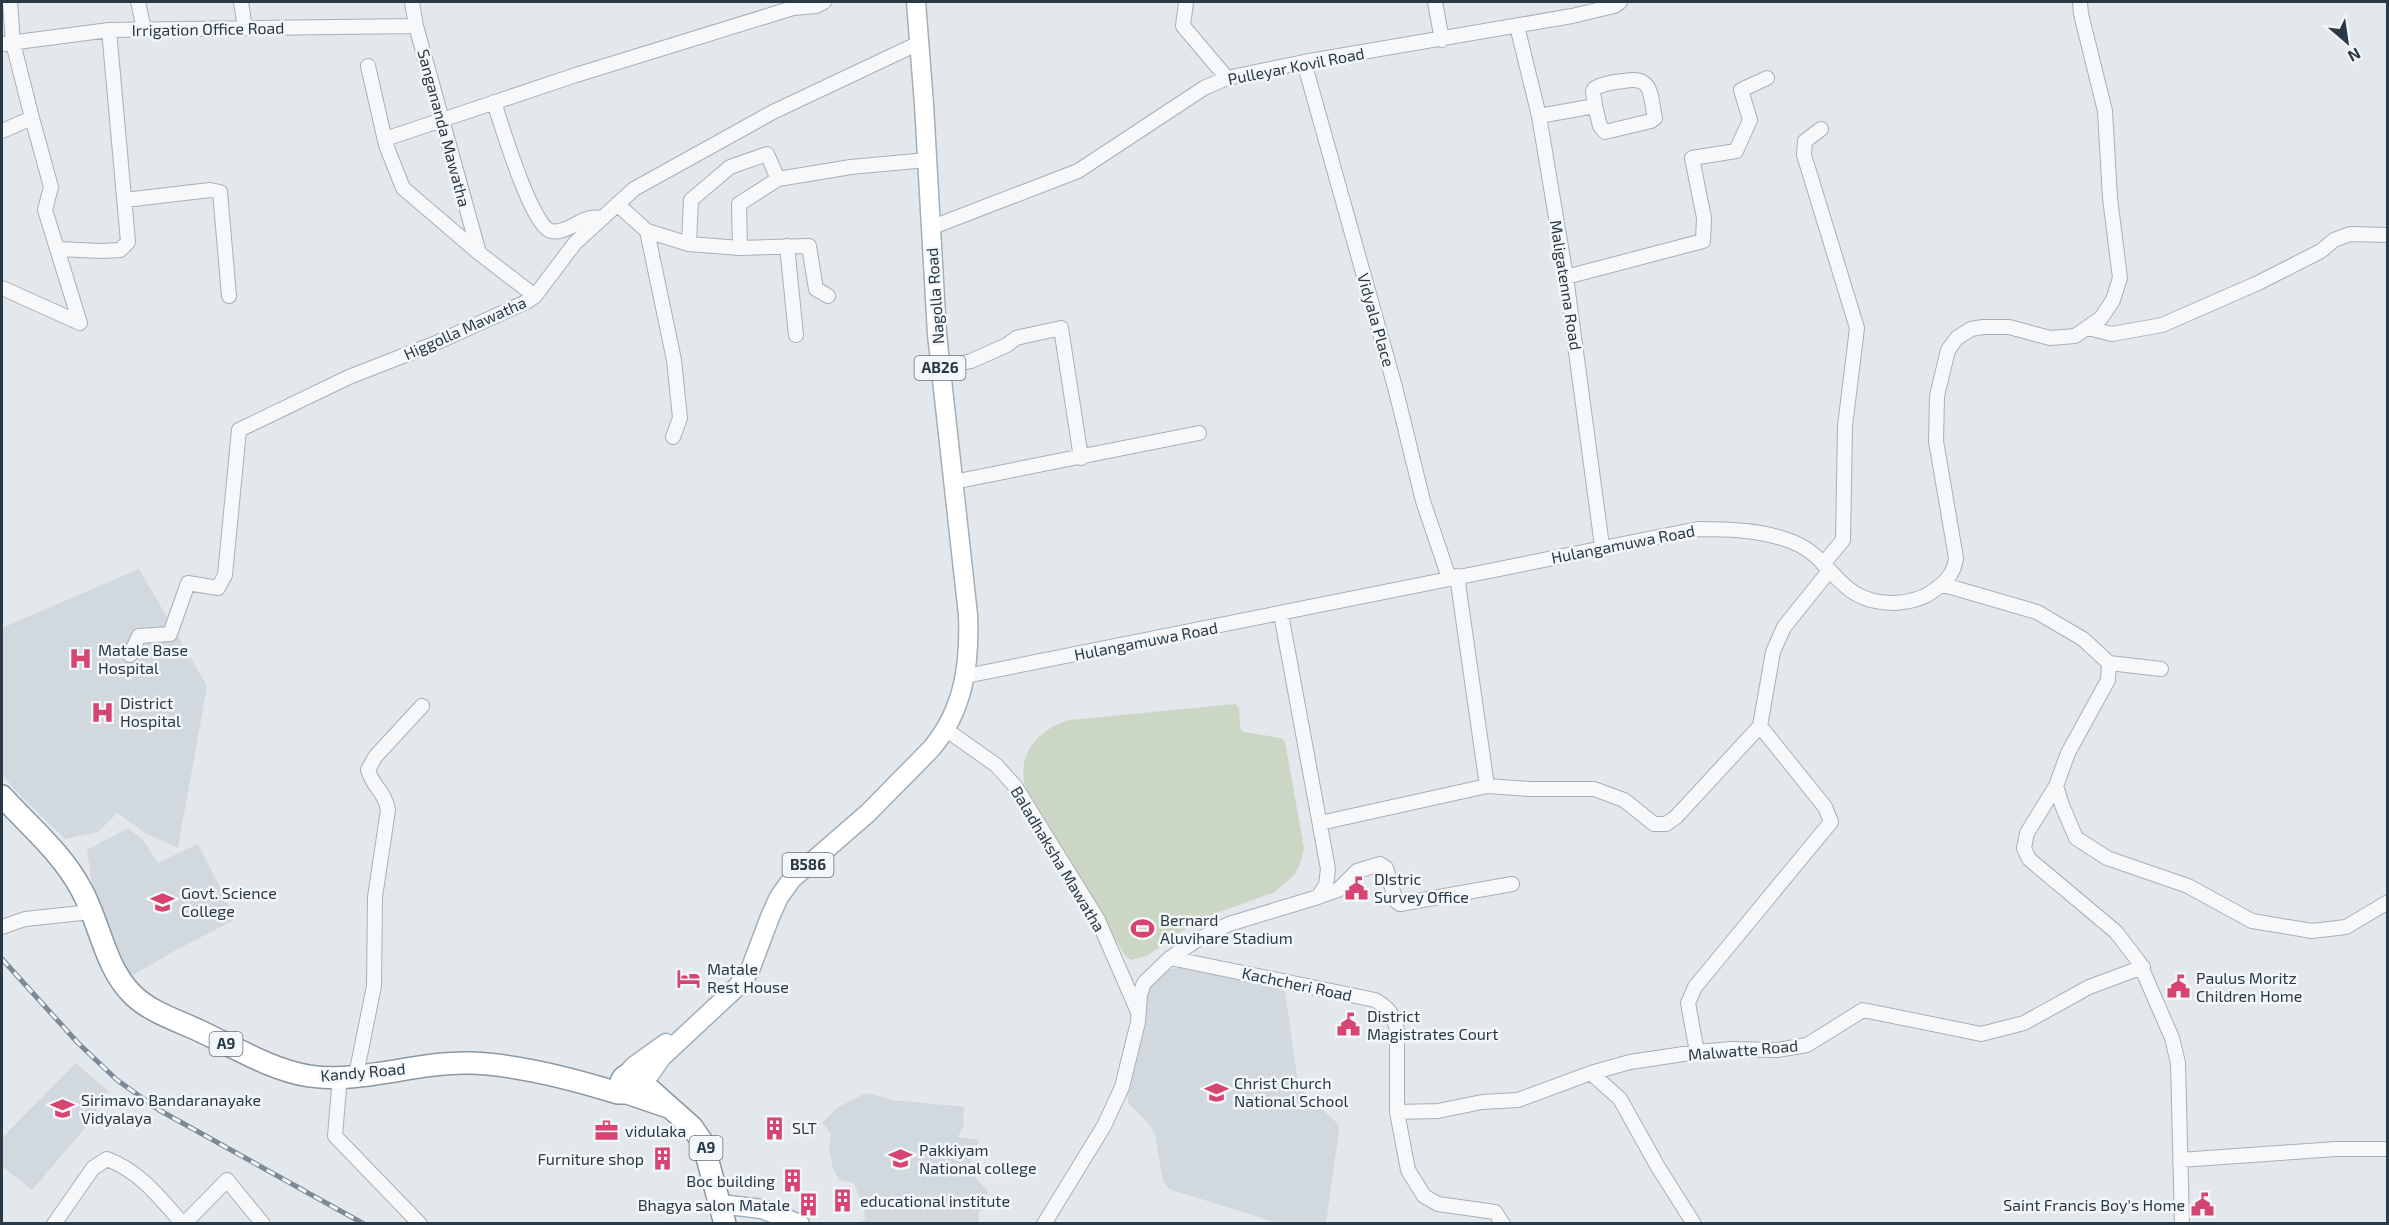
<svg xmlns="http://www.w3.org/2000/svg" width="2389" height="1225" font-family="'Exo 2',sans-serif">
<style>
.built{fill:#d1d8de}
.green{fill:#ccd6c4}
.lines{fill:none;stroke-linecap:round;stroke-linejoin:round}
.minor-casing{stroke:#a8b0b7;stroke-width:16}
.major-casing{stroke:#a2afb9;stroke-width:21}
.highway-casing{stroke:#8a98a4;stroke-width:24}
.minor{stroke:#f7f8fa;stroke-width:14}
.major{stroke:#fff;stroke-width:18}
.highway{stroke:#fff;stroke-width:21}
.rail-casing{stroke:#7c8a97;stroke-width:5}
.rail{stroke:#f3f7f9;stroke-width:3;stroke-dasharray:9;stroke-linecap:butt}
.labels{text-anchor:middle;stroke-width:5;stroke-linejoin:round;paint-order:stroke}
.shield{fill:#f3f7f9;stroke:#66727c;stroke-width:1.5}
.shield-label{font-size:15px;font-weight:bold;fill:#2a3946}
.street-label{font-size:16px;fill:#2a3946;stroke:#f3f7f9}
.poi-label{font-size:16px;fill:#2a3946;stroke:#f3f7f9;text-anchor:start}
</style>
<rect width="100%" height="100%" fill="#e3e8ec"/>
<path class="built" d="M139,569L207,686L178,848L147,834L117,813L98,832L65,839L15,790L2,774V628Z
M128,828L143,840L158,863L198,844L236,919L176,950L130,977L92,885L87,850Z
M1178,968L1280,987L1285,991L1298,1082L1301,1089L1338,1124L1339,1131L1326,1223H1278L1169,1189L1163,1181L1155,1134L1149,1124L1129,1104L1127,1096L1141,1021L1144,989L1169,969Z
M76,1063L108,1091L86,1127L32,1190L2,1166V1138Z
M866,1093L893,1100L965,1107L963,1112L964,1125L958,1137L979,1140L968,1168L988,1192L979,1213L978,1223H856L865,1220L864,1210L854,1183L839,1180L833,1168L829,1149L831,1133L822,1123L837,1108Z"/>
<path class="green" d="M1235,704L1239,708L1240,728L1244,732L1281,738L1285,741L1304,848L1301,861L1295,874L1275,892L1198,920L1148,955L1132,960L1126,957L1026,788C1015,755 1039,728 1070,720Z"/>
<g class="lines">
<defs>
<path id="minor" d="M138,2L144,29
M241,2L245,28
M412,2L416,26L479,253
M1186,2L1183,26L1227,78
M1435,2L1442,40
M1517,26L1539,116L1566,277L1602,546
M2,44L109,30L416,26
M1304,62L1395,387L1423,501L1449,578
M368,66L386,145L403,188L479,253L535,296
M494,102C501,124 532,227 551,231C565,234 577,221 590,218C594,217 600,218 604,217
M1539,116L1595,106L1593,91L1595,88C1604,83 1614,82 1624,81C1653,75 1650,95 1655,118L1651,121L1605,132L1600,126L1595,106
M32,118L51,187L45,210L80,323
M1821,129L1805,141L1804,155L1857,328L1845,426L1843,540L1823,564
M2,131L32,118L13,43L10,2
M385,139L576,75L793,8L816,6L824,2
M125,200L210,190L220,192L229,296
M617,204L647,231L689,244
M930,228L1078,171L1204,88L1227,78L1304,62L1572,16L1614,6L1620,2
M647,231L674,360L680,418L673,437
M787,246L796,335
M740,248L689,244L691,200L730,167L767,154L778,179
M58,249L102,251L120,250L128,242L109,30
M1566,277L1703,241L1704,218L1692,158L1736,151L1750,120L1741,90L1767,78
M2,288L80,323
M828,296L816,289L809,246L740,248L739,204L778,179L851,167L927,160
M2088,328L2112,334L2162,325L2258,283L2321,251L2334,240L2350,234L2388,235
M940,368L971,361L1007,345L1016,338L1061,328L1081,458
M953,482L1199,433
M1457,576L1487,786
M1944,585L2037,612L2083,639L2109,663L2108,680L2068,753L2056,786L2027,833L2024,848L2029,859L2116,932L2139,962L2172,1038L2178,1063L2182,1224
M130,655L139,636L170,634L188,583L218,588L225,575L239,430L349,377L436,343L528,301L535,296L575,243L634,189L773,112L919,43
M2109,663L2161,669
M966,676L1698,529C1729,529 1763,530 1793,542C1835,559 1837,604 1895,603C1907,602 1920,600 1930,593C1944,584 1954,575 1956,558L1936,441L1937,396L1948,350L1957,338L1971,329L1983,327H2009L2050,338L2075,336L2101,318L2113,300L2120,278L2110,198L2105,111L2081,14L2080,2
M945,729L996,765L1015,786L1098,920L1138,1012
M2056,786L2062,805L2076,838L2107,858L2188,886L2252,921L2312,931L2346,927L2388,902
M1320,823L1487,786L1529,789H1594L1624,800L1654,824H1666L1676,817L1760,726L1773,652L1784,627L1829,571
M1318,897L1338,890L1357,871L1380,864L1386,868L1396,901L1400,904L1512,884
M2,927L25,919L91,912
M1170,958L1375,1000C1389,1008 1394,1015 1397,1031V1112L1408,1170L1424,1196L1438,1204L1495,1212L1503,1224
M1697,1052L1688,1003L1695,987L1831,822L1825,807L1760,726
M1591,1073L1620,1099L1658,1167L1694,1224
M356,1075L374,986L375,897L388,810C384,790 374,789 368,770L375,757L422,706
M340,1076L335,1136L420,1224
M1397,1112L1438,1111L1482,1102L1518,1100L1591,1073L1630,1062L1697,1052L1731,1049L1777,1050L1807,1045L1863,1010L1981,1034L2024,1023L2089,987L2143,967
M2180,1160L2336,1149H2388
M54,1224L93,1168L107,1159C141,1172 159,1197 183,1224
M184,1224L227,1180L263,1224
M1044,1224L1104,1126L1122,1087L1138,1022L1140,994L1144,983L1170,958L1197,940L1229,924L1318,897L1326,885L1328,869L1281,614"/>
<path id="major" d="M625,1076L634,1066L666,1043
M640,1082L650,1074L662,1057L737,987L750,970L770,917L779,897L792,879L868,813L931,749C964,710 970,664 968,615L937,334L924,104L916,2
M720,1204L762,1209L800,1224"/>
<path id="highway" d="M2,796C29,826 62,853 81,889C100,922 104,967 133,995C151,1013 182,1022 204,1033C238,1049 272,1070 309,1076C361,1084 418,1061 472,1063C519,1065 573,1079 618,1093H627L668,1107
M640,1082C639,1090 634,1094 627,1093C620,1088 619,1081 625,1076L636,1077L692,1127L703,1143L725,1224"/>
</defs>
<use href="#minor" class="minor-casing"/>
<use href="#major" class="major-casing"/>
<use href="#highway" class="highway-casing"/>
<use href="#minor" class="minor"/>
<use href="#major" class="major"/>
<use href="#highway" class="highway"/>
<defs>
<path id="rail" d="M2,959L78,1043L117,1080L159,1110L364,1224"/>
</defs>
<use href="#rail" class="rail-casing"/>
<use href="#rail" class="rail"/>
</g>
<defs>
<symbol id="hospital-bare" viewBox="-9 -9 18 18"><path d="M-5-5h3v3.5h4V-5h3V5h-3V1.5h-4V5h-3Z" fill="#d64472" stroke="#f3f7f9" stroke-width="2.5" paint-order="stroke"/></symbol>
<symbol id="civic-bare" viewBox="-9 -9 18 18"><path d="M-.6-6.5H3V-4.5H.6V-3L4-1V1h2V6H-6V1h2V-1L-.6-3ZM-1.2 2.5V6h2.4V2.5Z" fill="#d64472" stroke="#f3f7f9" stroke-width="2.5" paint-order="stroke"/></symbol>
<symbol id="school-bare" viewBox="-9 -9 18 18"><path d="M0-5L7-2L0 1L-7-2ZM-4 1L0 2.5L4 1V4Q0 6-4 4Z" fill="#d64472" stroke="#f3f7f9" stroke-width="2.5" paint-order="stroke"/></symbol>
<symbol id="stadium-bare" viewBox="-9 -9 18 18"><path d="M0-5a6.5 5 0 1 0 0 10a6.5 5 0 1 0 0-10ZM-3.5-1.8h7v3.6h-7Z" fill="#d64472" stroke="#f3f7f9" stroke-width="2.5" paint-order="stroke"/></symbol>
<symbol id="hotel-bare" viewBox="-9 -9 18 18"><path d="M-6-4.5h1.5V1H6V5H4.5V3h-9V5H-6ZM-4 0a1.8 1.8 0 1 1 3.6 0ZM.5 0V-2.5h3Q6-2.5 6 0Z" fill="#d64472" stroke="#f3f7f9" stroke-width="2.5" paint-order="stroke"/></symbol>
<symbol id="building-bare" viewBox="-9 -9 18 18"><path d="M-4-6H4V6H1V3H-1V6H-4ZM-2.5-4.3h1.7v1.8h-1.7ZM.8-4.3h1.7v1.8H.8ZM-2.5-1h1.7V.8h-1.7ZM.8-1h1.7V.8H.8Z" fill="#d64472" stroke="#f3f7f9" stroke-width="2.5" paint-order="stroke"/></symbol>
<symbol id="office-bare" viewBox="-9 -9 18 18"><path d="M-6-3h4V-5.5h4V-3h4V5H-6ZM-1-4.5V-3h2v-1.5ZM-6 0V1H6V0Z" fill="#d64472" stroke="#f3f7f9" stroke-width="2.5" paint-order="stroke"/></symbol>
</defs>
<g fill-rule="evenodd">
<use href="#hospital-bare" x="64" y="642" width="33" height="33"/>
<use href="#hospital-bare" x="86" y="696" width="33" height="33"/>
<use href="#civic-bare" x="1340" y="872" width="33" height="33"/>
<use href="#school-bare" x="146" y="886" width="33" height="33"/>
<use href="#stadium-bare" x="1126" y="912" width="33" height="33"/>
<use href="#hotel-bare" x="672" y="962" width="33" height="33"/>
<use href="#civic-bare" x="2162" y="970" width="33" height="33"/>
<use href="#civic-bare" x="1332" y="1008" width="33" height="33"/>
<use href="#school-bare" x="1200" y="1076" width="33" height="33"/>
<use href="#school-bare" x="46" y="1092" width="33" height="33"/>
<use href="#building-bare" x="758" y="1112" width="33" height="33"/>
<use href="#office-bare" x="590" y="1114" width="33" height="33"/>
<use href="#building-bare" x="646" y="1142" width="33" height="33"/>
<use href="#school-bare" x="884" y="1142" width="33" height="33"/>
<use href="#building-bare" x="776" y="1164" width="33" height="33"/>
<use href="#building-bare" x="826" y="1184" width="33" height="33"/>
<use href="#building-bare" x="792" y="1188" width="33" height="33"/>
<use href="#civic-bare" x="2186" y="1188" width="33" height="33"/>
</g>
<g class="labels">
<g class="shield">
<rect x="914.5" y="356" width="51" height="24" rx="4.5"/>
<rect x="782.5" y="853" width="51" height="24" rx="4.5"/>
<rect x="209.5" y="1032" width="33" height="24" rx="4.5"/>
<rect x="689.5" y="1136" width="33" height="24" rx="4.5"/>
</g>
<g class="shield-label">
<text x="940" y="373">AB26</text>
<text x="808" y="870">B586</text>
<text x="226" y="1049">A9</text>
<text x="706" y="1153">A9</text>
</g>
<g class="street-label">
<text transform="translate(208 29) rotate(-1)" y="6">Irrigation Office Road</text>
<text transform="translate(1296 66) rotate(-11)" y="6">Pulleyar Kovil Road</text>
<text transform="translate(444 128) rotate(75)" y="6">Sangananda Mawatha</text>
<text transform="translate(1566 285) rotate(81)" y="6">Maligatenna Road</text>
<text transform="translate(935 296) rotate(-94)" y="6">Nagolla Road</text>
<text transform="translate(1376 320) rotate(74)" y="6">Vidyala Place</text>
<text transform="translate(465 328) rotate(-24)" y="6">Higgolla Mawatha</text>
<text transform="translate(1623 544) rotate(-11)" y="6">Hulangamuwa Road</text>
<text transform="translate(1146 641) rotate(-11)" y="6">Hulangamuwa Road</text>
<text transform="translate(1058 859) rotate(59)" y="6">Baladhaksha Mawatha</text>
<text transform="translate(1297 984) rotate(12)" y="6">Kachcheri Road</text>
<text transform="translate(1743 1050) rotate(-5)" y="6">Malwatte Road</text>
<text transform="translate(363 1072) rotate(-5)" y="6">Kandy Road</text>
</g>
<g class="poi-label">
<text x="98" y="656">Matale Base<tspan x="98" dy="18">Hospital</tspan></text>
<text x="120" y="709">District<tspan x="120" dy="18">Hospital</tspan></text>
<text x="1374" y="885">DIstric<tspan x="1374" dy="18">Survey Office</tspan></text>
<text x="181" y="899">Govt. Science<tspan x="181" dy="18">College</tspan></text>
<text x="1160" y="926">Bernard<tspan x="1160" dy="18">Aluvihare Stadium</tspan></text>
<text x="707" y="975">Matale<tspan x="707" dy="18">Rest House</tspan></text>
<text x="2196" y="984">Paulus Moritz<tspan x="2196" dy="18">Children Home</tspan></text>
<text x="1367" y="1022">District<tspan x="1367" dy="18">Magistrates Court</tspan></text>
<text x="1234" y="1089">Christ Church<tspan x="1234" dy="18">National School</tspan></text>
<text x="81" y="1106">Sirimavo Bandaranayake<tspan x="81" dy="18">Vidyalaya</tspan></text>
<text x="792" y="1134">SLT</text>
<text x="625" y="1137">vidulaka</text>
<text x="919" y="1156">Pakkiyam<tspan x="919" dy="18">National college</tspan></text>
<text x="644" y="1165" text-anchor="end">Furniture shop</text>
<text x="775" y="1187" text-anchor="end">Boc building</text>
<text x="860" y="1207">educational institute</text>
<text x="790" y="1211" text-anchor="end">Bhagya salon Matale</text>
<text x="2185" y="1211" text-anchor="end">Saint Francis Boy's Home</text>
</g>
</g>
<rect width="2389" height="1225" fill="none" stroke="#2a3946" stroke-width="6"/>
<g transform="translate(2347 42) rotate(151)" stroke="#f3f7f9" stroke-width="4.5" paint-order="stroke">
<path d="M0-4.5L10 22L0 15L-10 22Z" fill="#2a3946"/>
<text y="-9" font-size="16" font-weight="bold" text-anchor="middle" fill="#2a3946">N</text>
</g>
</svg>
